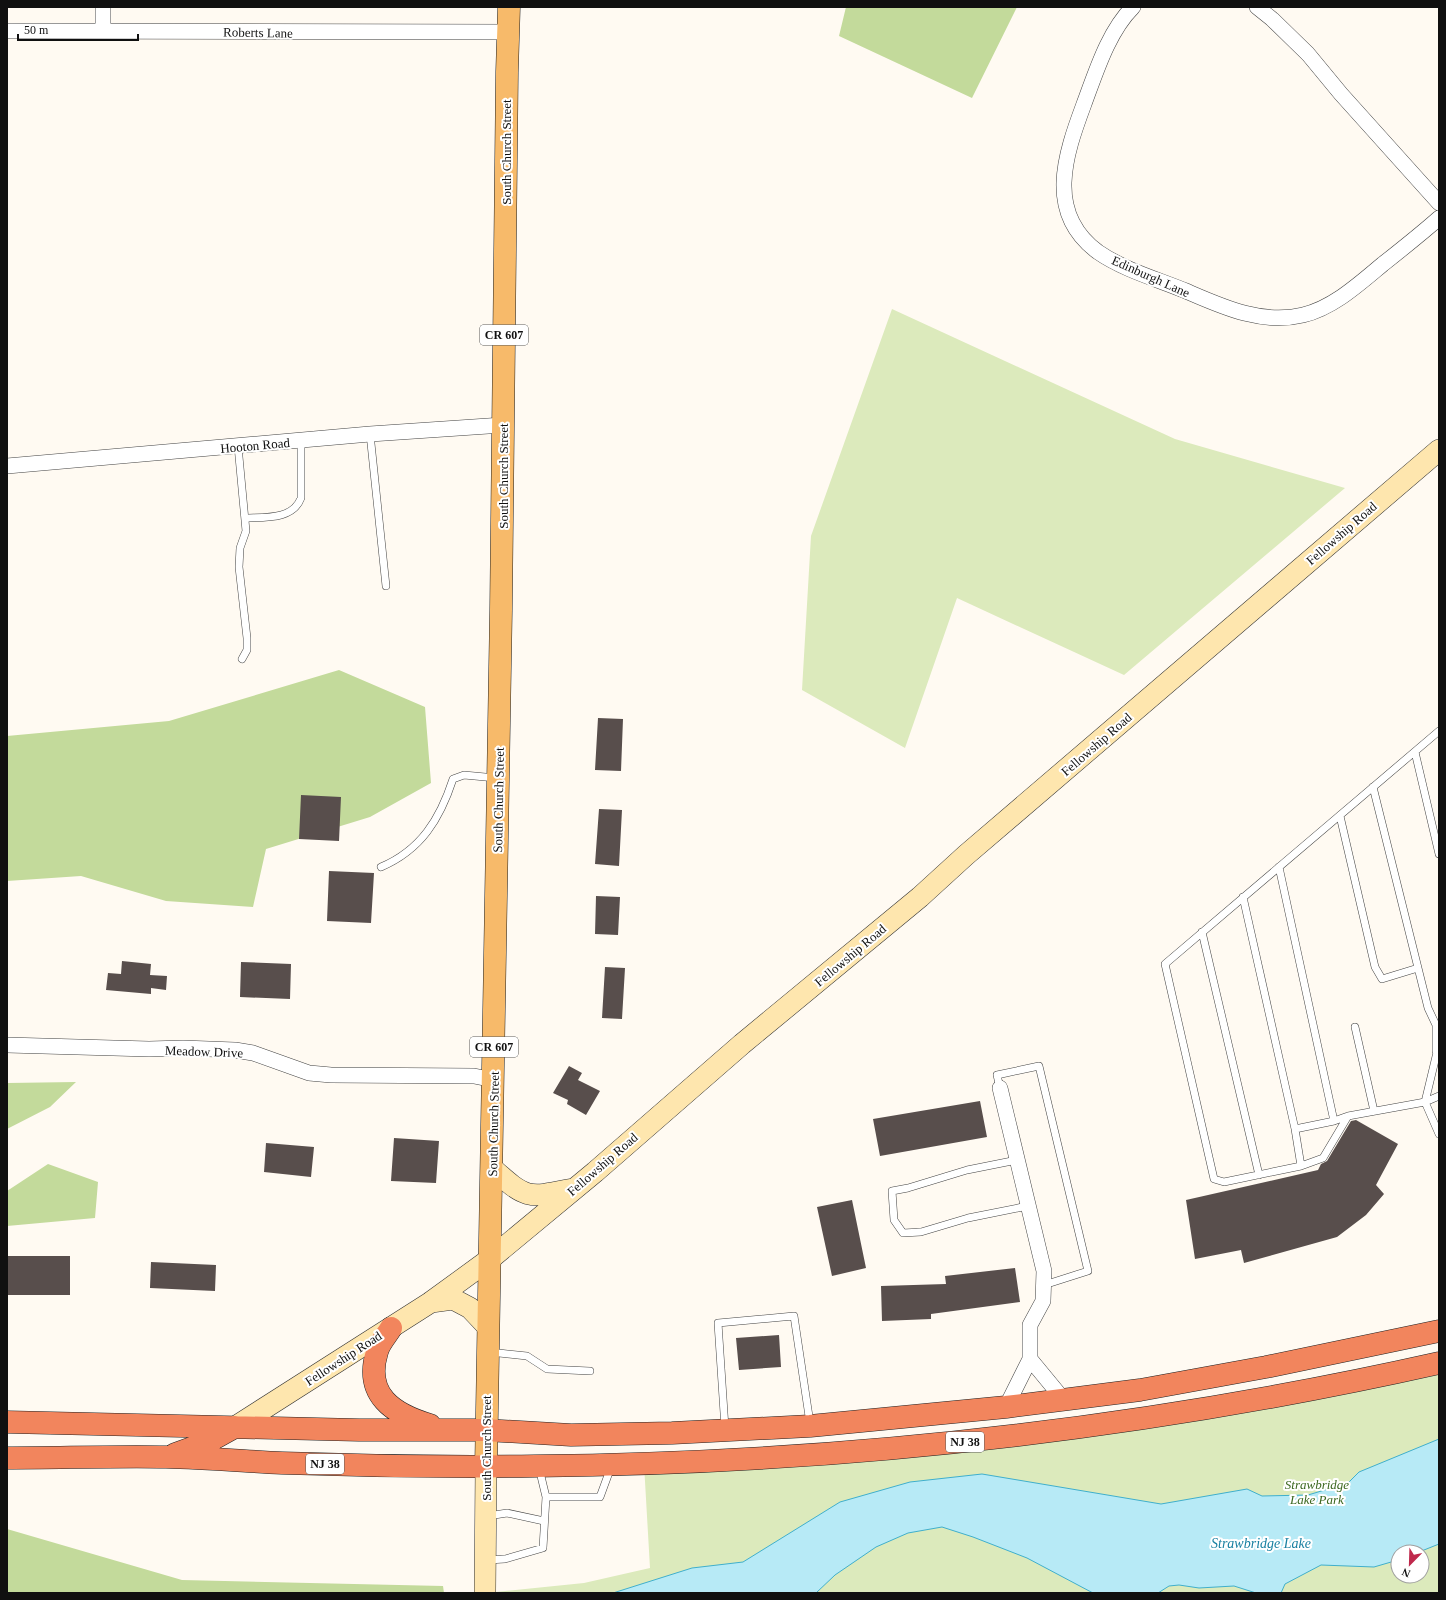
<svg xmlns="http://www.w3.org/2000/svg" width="1446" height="1600" font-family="'Times New Roman',serif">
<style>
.green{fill:#dceabc;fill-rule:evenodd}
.forest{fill:#c3da9b}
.water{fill:#b7eaf6;stroke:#3fafcc}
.building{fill:#584e4c}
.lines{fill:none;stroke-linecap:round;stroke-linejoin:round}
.lane-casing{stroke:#434343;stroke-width:8}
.street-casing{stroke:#434343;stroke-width:16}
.secondary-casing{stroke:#323232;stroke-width:22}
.primary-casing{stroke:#212121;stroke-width:23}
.highway-casing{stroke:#212121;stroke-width:23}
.lane{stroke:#fff;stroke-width:7}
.street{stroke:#fff;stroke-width:15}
.secondary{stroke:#fee6ae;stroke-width:21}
.primary{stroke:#f7ba6a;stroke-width:22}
.highway{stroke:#f2855d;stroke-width:22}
.labels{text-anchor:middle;stroke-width:4;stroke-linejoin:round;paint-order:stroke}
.shield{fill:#fff;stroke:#585858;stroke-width:1}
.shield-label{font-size:12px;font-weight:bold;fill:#101010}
.street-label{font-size:13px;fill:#101010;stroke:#fff}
.park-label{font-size:13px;font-style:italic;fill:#3c6820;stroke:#fff}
.water-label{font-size:14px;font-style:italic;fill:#1980a1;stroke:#fff}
</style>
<rect width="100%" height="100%" fill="#fffaf2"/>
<path class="green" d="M892,309L1175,439L1345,488L1124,675L957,598L905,748L802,690L811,536Z
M1439,1363V1593H485L584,1583L650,1568L644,1464L851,1453ZM1398,1552H1422V1576H1398Z"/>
<path class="forest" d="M846,7H1017L972,98L839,36Z
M339,670L425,707L431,783L370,817L266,849L253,907L166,901L81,876L7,881V736L169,721Z
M76,1082L50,1107L7,1129V1083Z
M48,1164L98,1182L95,1218L7,1226V1191Z
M7,1529L182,1580L443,1586L444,1593H7Z"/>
<path class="water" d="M1439,1439V1544L1419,1552H1398V1560L1374,1567L1321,1565L1285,1584L1281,1593H1256L1234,1586L1199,1588L1179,1585L1169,1586L1158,1593H1093L1027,1558L973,1537L942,1527L908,1533L876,1547L835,1575L816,1593H613L692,1568L743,1562L840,1502L910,1482L982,1474L1161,1504L1247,1489L1262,1496L1308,1495L1348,1483L1359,1472Z"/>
<path class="building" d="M598,718L623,719L621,771L595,770Z
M301,795L341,797L339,841L299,839Z
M599,809L622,810L619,866L595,864Z
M329,871L374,873L371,923L327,921Z
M596,896L620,897L618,935L595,934Z
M122,961L151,964L150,975L167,976L166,990L151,988V994L106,990L108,973L121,974Z
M241,962L291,964L290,999L240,997Z
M605,967L625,968L622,1019L602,1018Z
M569,1066L582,1073L578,1080L600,1091L586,1115L567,1104L568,1100L553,1093Z
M980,1101L987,1137L880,1156L873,1119Z
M1356,1120L1398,1144L1376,1185L1384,1194L1366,1215L1337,1237L1244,1263L1241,1250L1195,1259L1186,1200L1318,1170L1321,1164L1327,1161L1351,1121Z
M394,1138L439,1141L436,1183L391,1181Z
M266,1143L314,1147L311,1177L264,1172Z
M852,1200L866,1268L832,1276L817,1207Z
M7,1256H70V1295H7Z
M151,1262L216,1265L215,1291L150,1288Z
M1015,1268L1020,1302L931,1314V1319L882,1321L881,1286L946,1284L945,1276Z
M779,1335L781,1367L739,1370L736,1338Z"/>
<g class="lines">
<defs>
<path id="lane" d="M370,434L386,586
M238,446L246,531L240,548L239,567L247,638V650L242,659
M245,518C264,517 293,520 301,498V441
M1439,731L1165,964L1214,1179L1224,1182L1301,1166L1323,1158L1348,1116L1425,1102L1439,1134
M1415,752L1439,854
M1373,787L1428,1008L1436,1025V1051
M1340,816L1375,967L1382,979L1418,968
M381,867C421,850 440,819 453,779L464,775L496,778
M1279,867L1334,1121
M1243,897L1295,1129L1334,1121L1348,1116
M1202,932L1259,1175
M1355,1027L1374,1111
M1000,1088L997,1075L1039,1066L1088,1271L1044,1285
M1425,1102L1438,1048
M1425,1102L1439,1096
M1295,1129L1301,1166
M1017,1160L967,1170L908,1188L892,1191L894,1220L903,1233L921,1232L968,1218L1028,1206
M490,1352L527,1356L547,1369L590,1371
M725,1428L718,1323L794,1316L810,1423
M539,1468L546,1497H600L611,1467
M488,1516L507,1513L544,1521
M488,1560L505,1559L543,1548L546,1497"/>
<path id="street" d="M1133,7C1108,32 1096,72 1084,104C1065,155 1045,213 1098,252C1124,270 1157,279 1186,291C1223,307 1262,325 1303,315C1333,308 1359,284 1383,264C1402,249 1421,234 1439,218
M1257,7L1272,19L1308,54L1341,94L1439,203
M7,31L508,32
M103,31V7
M7,466L370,434L503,425
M7,1045L149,1049L183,1048L235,1050L253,1053L309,1073L331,1075L474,1076L494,1080
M1000,1088L1044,1271L1043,1301L1030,1325V1359
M1006,1407L1030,1359L1063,1399"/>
<path id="secondary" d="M492,1168C527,1200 528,1198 573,1189
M431,1302L453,1299L470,1308L487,1326
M235,1427L431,1302L490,1259L595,1172L742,1044L920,897L966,855L1439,450
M485,1593L486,1467"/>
<path id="primary" d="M486,1467L501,610L507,72L509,7"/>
<path id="highway" d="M391,1328C387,1335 379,1343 377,1352C364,1395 393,1414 430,1425
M7,1422L359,1430H485L571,1435L672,1433L810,1426L1006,1407L1140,1390L1266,1367L1439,1331
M175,1454L208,1442L235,1427
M7,1458C60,1458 113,1456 166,1457C205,1458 243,1461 282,1463C366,1466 451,1467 535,1466C841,1463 1140,1430 1439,1363"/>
</defs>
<use href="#lane" class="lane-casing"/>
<use href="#street" class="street-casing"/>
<use href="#secondary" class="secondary-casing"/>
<use href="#primary" class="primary-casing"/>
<use href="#highway" class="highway-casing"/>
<use href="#lane" class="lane"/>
<use href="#street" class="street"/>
<use href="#secondary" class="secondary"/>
<use href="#primary" class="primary"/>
<use href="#highway" class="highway"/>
</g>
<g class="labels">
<g class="shield">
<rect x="480" y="325" width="48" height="20" rx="3"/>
<rect x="470" y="1037" width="48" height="20" rx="3"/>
<rect x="946" y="1432" width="38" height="20" rx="3"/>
<rect x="306" y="1454" width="38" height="20" rx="3"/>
</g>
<g class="shield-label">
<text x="504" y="339">CR 607</text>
<text x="494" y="1051">CR 607</text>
<text x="965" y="1446">NJ 38</text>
<text x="325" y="1468">NJ 38</text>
</g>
<g class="street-label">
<text transform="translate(258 32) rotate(1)" y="5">Roberts Lane</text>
<text transform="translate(506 152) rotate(-90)" y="5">South Church Street</text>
<text transform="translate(1151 276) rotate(24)" y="5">Edinburgh Lane</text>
<text transform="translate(255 445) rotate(-5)" y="5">Hooton Road</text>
<text transform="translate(503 476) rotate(-90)" y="5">South Church Street</text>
<text transform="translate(1341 533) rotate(-41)" y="5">Fellowship Road</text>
<text transform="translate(1096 744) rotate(-41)" y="5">Fellowship Road</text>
<text transform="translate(498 800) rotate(-89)" y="5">South Church Street</text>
<text transform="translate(850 955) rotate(-40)" y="5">Fellowship Road</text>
<text transform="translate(204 1051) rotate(2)" y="5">Meadow Drive</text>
<text transform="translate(493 1124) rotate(-89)" y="5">South Church Street</text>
<text transform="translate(602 1164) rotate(-41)" y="5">Fellowship Road</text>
<text transform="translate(343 1358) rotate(-33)" y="5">Fellowship Road</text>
<text transform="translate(486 1448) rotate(-90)" y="5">South Church Street</text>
</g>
<g class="park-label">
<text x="1317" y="1489">Strawbridge<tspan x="1317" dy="15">Lake Park</tspan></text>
</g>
<g class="water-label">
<text x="1261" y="1548">Strawbridge Lake</text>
</g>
</g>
<rect width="1446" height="1600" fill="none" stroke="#101010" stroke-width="16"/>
<g transform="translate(1410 1564) rotate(203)"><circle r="19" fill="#ffffff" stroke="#9f9f9f"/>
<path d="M0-3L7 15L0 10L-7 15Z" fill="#bf284c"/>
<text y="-6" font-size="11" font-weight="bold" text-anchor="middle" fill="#101010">N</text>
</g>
<path d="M18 34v6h120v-6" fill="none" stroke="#101010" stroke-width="2"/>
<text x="24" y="34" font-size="12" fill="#101010" stroke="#ffffff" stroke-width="3" paint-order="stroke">50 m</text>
</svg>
